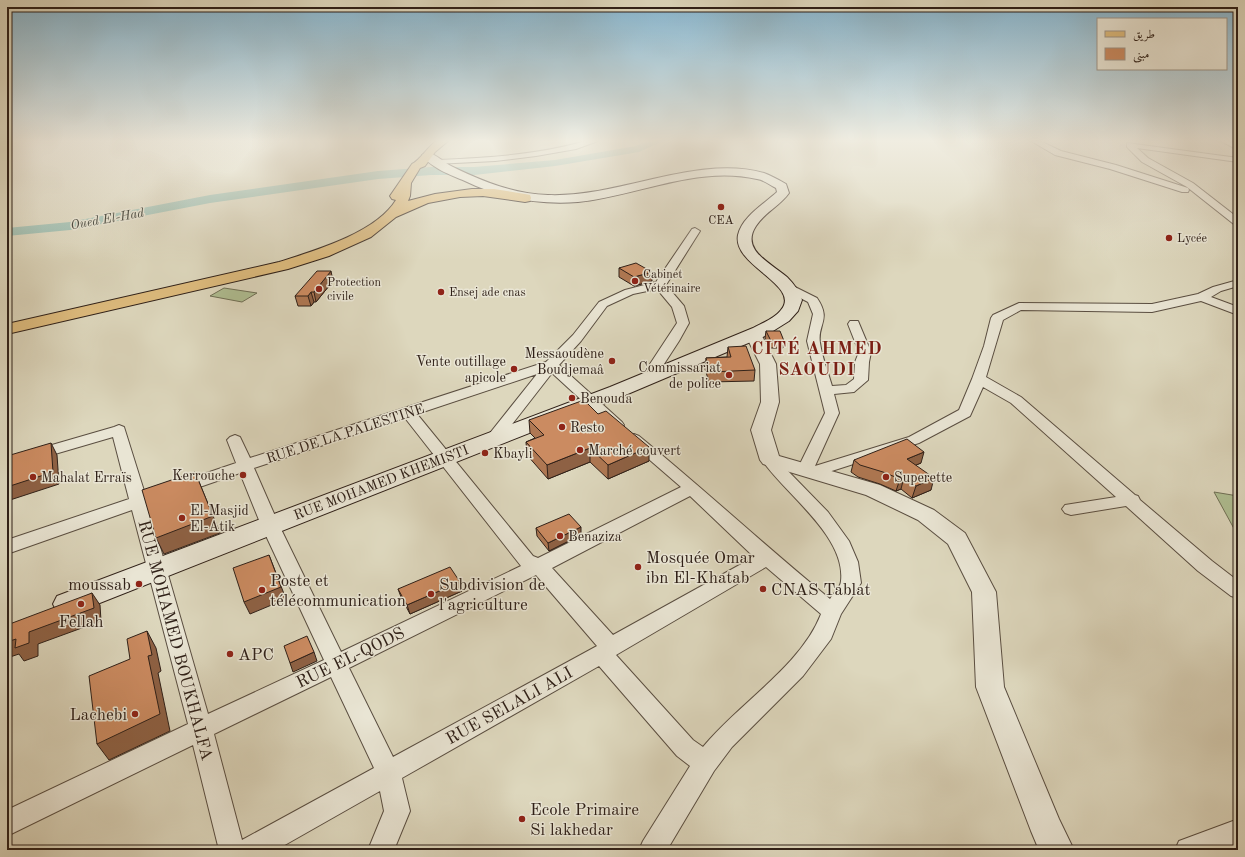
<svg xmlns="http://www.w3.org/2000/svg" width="1245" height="857" font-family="'Old Standard TT',Amiri,serif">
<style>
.green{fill:#afbe92;stroke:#6f6f55}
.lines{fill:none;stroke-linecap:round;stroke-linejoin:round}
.river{fill:#93baad;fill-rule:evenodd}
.minor-casing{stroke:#5a4e41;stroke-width:2}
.tertiary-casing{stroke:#5a4e41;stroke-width:2}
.secondary-casing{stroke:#2f2018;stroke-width:2}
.primary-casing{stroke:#2f2018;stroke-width:2}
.minor{fill:#e9e5d4;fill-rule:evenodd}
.tertiary{fill:#e9e5d4;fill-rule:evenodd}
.secondary{fill:#e9e5d4;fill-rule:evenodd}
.primary{fill:#debc7e;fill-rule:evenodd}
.wall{fill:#af7853;stroke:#2f2018}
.shaded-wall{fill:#8e6144;stroke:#2f2018}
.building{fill:#cb8b61;stroke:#2f2018}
.poi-dot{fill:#8f2418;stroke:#e9e5d4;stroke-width:1.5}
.labels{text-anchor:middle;stroke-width:3;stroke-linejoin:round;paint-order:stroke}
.far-poi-label{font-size:12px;fill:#2f2018;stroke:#e9e5d4;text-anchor:start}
.far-water-label{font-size:13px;font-style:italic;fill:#4d4e45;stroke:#e9e5d4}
.poi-label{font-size:14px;fill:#2f2018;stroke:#e9e5d4;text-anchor:start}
.street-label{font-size:14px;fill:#2f2018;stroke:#e9e5d4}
.near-poi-label{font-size:17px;fill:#2f2018;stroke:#e9e5d4;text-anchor:start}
.near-street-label{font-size:17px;fill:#2f2018;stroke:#e9e5d4}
.district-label{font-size:18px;font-weight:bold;letter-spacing:1px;fill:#7a1f14;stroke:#e9e5d4}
</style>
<rect width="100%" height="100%" fill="#ddd7bd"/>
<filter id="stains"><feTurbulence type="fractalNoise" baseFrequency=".005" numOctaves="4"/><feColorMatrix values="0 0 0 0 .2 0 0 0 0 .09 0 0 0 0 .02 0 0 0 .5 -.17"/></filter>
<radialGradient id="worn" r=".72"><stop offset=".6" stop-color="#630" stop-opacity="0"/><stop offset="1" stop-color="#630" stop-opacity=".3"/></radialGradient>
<path class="green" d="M224,288L257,293L242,302L210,296Z
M1214,492L1238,496V536Z"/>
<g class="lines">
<path class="river" d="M648,141H663L639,152L555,166L474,175H431L378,179L210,203L70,230L7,236V228L70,222L210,195L378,171L431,167H474L555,160L636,146Z"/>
<defs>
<path id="minor" d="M586,141H598L576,149L536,156L495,161L435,164L431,162L435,160C486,158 537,155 586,141Z
M1031,141H1040L1061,151L1116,165L1188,188L1189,190L1188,192H1182L1110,169L1055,155Z
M1221,141H1230L1238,145V150Z
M1127,143L1238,158V162L1137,148L1148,158L1193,183L1238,218V226L1235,225L1187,187L1142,162L1127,147Z
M695,228L700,231L666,285L684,306L689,323L679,341L664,364L665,375L663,378H653L651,375L650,364L677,323L672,307L657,289L633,294L607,306L581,341L559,365L622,422L624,425L622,428L617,429L612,428L552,373L499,441L494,443L489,441L486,438L537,374L417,414L533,556L538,558L681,487L629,442L626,439L629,436L634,434L639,436C704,489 765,546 830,599C833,594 841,587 841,581C846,536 785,494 762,460L764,457L770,455L776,457L788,471L828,512L849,541L858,562L861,583L841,614L831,639L803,676L732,747L714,771L667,850H639L643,841L690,766L677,756L599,666L402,778L410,811L394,850H368L384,811L380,791L276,850H219L193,745L7,836V810L188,724L132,510L7,554V540L129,499L113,437L7,468V458L114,427L119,425L124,427L145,494L236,463L227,440L230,437L235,435L240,437L250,458L546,362L573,335L599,302L625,290L656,282L692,229ZM405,418L521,566L341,652L279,525L254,468ZM240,473L261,525L324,660L208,714L148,505ZM690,496L754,557L613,635L552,568ZM766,567L821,614C801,666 738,704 703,747L693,740L616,655ZM536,575L597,646L393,757L349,668ZM331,677L374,768L242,840L214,734Z
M1238,280V286L1221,291L1211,297L1238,307V315L1201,301L1152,312L1021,310L1003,320L986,377L1021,397L1135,495L1138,496L1140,500L1212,561L1238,581V598L1231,596L1198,571L1126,506L1071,515L1065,513L1062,509L1065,505L1116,497L1011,403L983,387L970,416L919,443L813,477L799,474L797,470L825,413L807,341L813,314L808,302L785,290L783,288L785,286H793L817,298C832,320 817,324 820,343C822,357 828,372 832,386L846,385L854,379L855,362L859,352L848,324L850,321H858L871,352L869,362L868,380L854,392L834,394L839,413L815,466L909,437L959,410L972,379L984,346L991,318L993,315L1019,303L1152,304L1198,294L1213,287Z
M1233,821L1238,822V848L1233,847L1225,850H1175L1179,841Z"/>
<path id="tertiary" d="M753,329L759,331L761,334L776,364L779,402L771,430L779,456L880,485L934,510L965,533L996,592L1004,687L1059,819L1074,850H1039L1031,831L976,687L972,592L948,544L918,520L866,495L763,464L760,460L751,430L761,402L760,364L745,334L747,331Z"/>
<path id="secondary" d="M427,152C436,154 444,163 453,167C484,182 514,194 548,195C618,198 697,154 764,173C772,176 779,180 786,184L789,193C780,206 765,212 756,226C740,250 771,263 787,277C794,284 799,291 802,300L798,311L789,321L765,336L734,349L623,396L77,612L67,615L57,612L53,604L57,596L610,387L753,328C762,323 774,319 781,310C802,285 732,266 738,235C742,217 764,204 777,192L776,188C770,185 764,180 757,179C697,165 637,196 578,202C539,205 500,198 465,181C451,175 431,168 422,155Z"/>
<path id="primary" d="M436,141H448L435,152L425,166L420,168L411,183L410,196L408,201L435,194L472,189H494L525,194L530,195L531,198L530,201L525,202L483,196L460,197L428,203L396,217L371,237L329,256L288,269L7,334V324L279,262C314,251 376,233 396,200L392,199L390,196L412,164C420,160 427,148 436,141Z"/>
</defs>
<use href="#minor" class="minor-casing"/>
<use href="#tertiary" class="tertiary-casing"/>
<use href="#secondary" class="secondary-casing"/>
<use href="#primary" class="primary-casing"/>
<use href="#minor" class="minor"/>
<use href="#tertiary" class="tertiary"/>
<use href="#secondary" class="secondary"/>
<use href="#primary" class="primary"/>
</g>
<path class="wall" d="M619,268L652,281L634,286L619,277Z
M333,281L316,302H314L311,306H298L295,296Z
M766,331L784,341L783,348H770L765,338Z
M728,347L755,370L754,381L709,382L705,369L706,358L727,357Z
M529,420L649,461L608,479L590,462L548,479L527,455L526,442L535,438L530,433Z
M854,460L921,463L916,465L931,490L912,498L901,489L896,491L880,484L858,477L851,472Z
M536,528L581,535L549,551L537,536Z
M398,589L462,591L410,614L401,597Z"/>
<path class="shaded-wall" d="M331,271L333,281L316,302L314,292Z
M652,272V281L634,286V277Z
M311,292L314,302L311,306L308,296Z
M51,443L57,455L59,484L7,501V487Z
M649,447V461L608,479V465Z
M590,448V462L548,479L547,465Z
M924,452L921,463L904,470L907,459Z
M195,472L220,533L164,554L156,538Z
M904,477L901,489L896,491L900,479Z
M934,478L931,490L912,498L916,486Z
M581,527V535L549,551L548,543Z
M269,555L286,599L250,614L244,602Z
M460,582L462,591L410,614L407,605Z
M92,593L100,605L101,621L38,644V656L24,661L19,654L7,658V642Z
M147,631L156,648L161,671L158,673L170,731L109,760L97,744Z
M314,652L317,661L293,672L290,663Z"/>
<path class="building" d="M636,263L652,272L634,277L619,268Z
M317,271H331L314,292H311L308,296H295Z
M766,331H780L784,341H771Z
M746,346L755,370L710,372L706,358L731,357L728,347Z
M584,400L598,414L606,411L649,447L608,465L590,448L547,465L526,442L544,435L529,420Z
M907,439L924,452L907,459L934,478L916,486L904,477L900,479L883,472L860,465L854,460Z
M51,443L53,472L7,487V456Z
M195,472L213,516L156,538L142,490Z
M569,514L581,527L548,543L536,528Z
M269,555L281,587L244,602L233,568Z
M450,567L460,582L407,605L398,589Z
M92,593L94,608L29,632V643L15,648L16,639L7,642V625Z
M147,631L152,655L148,656L160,714L97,744L89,676L130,659L127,639Z
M307,636L314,652L290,663L284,646Z"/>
<linearGradient id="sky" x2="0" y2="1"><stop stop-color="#86b6d0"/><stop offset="0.54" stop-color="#f0ede1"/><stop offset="1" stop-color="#f0ede1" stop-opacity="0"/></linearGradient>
<rect width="1245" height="261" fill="url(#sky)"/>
<g class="poi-dot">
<circle cx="721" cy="207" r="4"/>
<circle cx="1169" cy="238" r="4"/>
<circle cx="635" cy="281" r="4"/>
<circle cx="319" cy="289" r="4"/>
<circle cx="441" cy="292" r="4"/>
<circle cx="612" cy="361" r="4"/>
<circle cx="514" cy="369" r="4"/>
<circle cx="729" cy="375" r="4"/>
<circle cx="572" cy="398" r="4"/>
<circle cx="562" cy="427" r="4"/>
<circle cx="580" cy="450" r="4"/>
<circle cx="485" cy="453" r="4"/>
<circle cx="243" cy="475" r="4"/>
<circle cx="33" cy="477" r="4"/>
<circle cx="886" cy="477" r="4"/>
<circle cx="182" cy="518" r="4"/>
<circle cx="560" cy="536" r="4"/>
<circle cx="638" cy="567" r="4"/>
<circle cx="139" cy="584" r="4"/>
<circle cx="763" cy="589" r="4"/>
<circle cx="262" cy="590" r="4"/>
<circle cx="431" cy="594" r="4"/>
<circle cx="81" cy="604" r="4"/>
<circle cx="230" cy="654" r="4"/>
<circle cx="135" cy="714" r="4"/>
<circle cx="522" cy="819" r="4"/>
</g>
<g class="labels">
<g class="far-poi-label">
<text x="721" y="224" text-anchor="middle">CEA</text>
<text x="1177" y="242">Lycée</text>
<text x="643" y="278">Cabinet<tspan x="643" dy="14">Vétérinaire</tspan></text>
<text x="327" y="286">Protection<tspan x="327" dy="14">civile</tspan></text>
<text x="449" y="296">Ensej ade cnas</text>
</g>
<g class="far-water-label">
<text transform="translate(107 218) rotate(-10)" y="5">Oued El-Had</text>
</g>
<g class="poi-label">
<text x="604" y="358" text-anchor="end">Messaoudène<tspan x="604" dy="16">Boudjemaâ</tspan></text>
<text x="506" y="366" text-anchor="end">Vente outillage<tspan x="506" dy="16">apicole</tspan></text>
<text x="721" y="372" text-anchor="end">Commissariat<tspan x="721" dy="16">de police</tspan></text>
<text x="580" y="403">Benouda</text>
<text x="570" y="432">Resto</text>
<text x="588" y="455">Marché couvert</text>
<text x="493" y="458">Kbayli</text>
<text x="235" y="480" text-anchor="end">Kerrouche</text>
<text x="41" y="482">Mahalat Erraïs</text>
<text x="894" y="482">Superette</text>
<text x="190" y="515">El-Masjid<tspan x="190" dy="16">El-Atik</tspan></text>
<text x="568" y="541">Benaziza</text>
</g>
<g class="street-label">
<text transform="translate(345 433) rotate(-18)" y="5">RUE DE LA PALESTINE</text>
<text transform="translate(381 482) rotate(-21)" y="5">RUE MOHAMED KHEMISTI</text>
</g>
<g class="near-poi-label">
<text x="646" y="563">Mosquée Omar<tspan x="646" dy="20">ibn El-Khatab</tspan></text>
<text x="270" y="586">Poste et<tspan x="270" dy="20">télécommunication</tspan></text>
<text x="131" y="590" text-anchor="end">moussab</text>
<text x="439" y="590">Subdivision de<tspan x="439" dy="20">l'agriculture</tspan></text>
<text x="771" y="595">CNAS Tablat</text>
<text x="81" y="627" text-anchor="middle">Fellah</text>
<text x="238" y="660">APC</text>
<text x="127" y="720" text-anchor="end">Lachebi</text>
<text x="530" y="815">Ecole Primaire<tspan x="530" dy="20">Si lakhedar</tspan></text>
</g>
<g class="near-street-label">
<text transform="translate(176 640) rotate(75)" y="6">RUE MOHAMED BOUKHALFA</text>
<text transform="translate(350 657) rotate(-26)" y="6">RUE EL-QODS</text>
<text transform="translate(509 705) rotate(-29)" y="6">RUE SELALI ALI</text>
</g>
<g class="district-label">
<text x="817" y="354">CITÉ AHMED<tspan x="817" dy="21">SAOUDI</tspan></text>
</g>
</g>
<rect width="1245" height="857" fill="none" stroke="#ddd7bd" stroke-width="24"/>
<rect x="8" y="8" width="1229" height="841" fill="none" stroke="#2f2018" stroke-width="2"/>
<rect x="12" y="12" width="1221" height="833" fill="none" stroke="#2f2018"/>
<rect x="1097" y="18" width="130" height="52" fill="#e9e5d4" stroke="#9f9689"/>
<rect x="1105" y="31" width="20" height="6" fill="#debc7e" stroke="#9f9689"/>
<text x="1133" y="38" font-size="12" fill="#2f2018">طريق</text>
<rect x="1105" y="48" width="20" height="12" fill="#cb8b61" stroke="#9f9689"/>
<text x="1133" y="58" font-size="12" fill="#2f2018">مبنى</text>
<rect width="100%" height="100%" filter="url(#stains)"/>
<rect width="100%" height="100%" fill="url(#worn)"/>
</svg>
